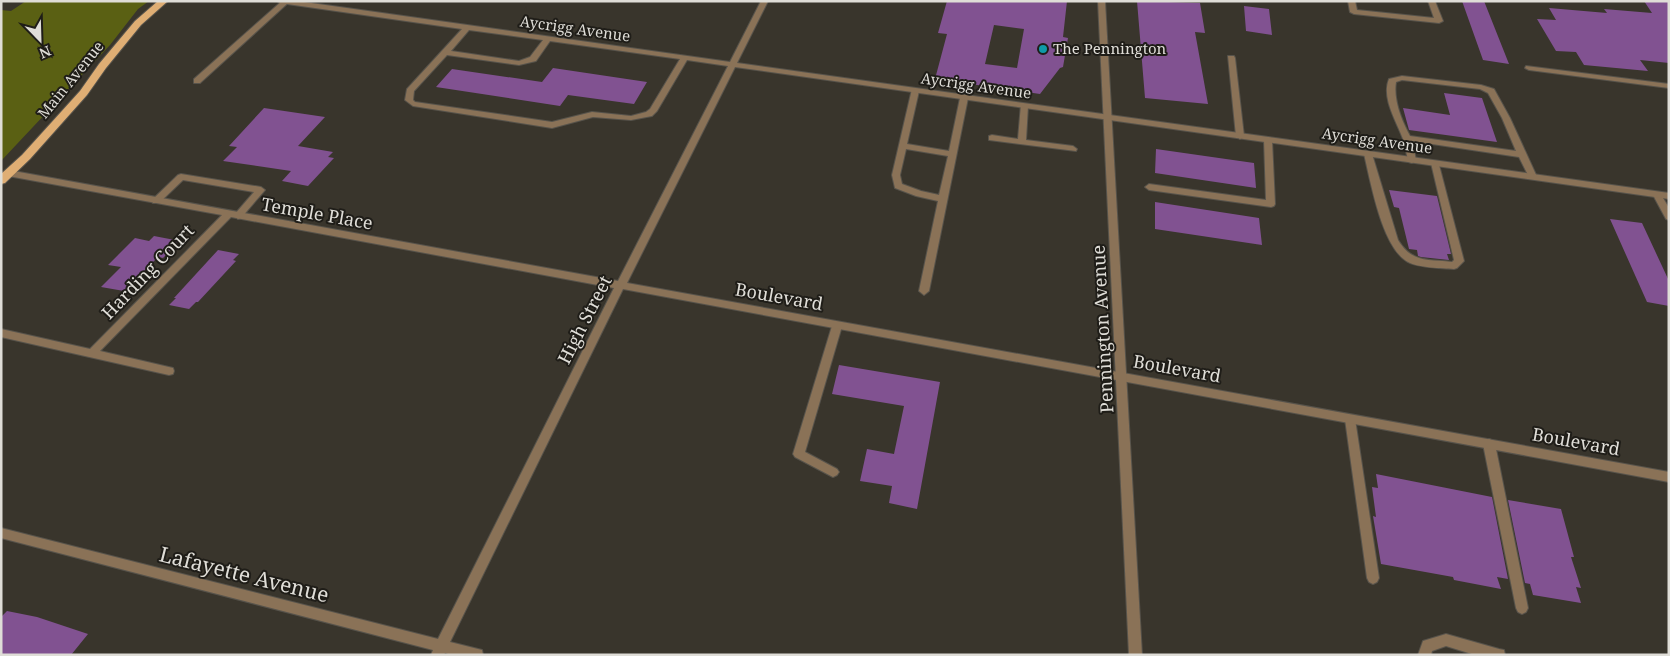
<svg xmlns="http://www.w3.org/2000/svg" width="1670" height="656" font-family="'Noto Serif',serif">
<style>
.green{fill:#5a6013}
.building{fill:#815291;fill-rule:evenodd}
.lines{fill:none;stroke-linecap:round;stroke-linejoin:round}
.service-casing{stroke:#57534b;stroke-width:2}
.minor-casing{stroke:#57534b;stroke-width:2}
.tertiary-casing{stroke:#57534b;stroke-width:2}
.primary-casing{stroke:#57534b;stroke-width:2}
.service{fill:#8a7257;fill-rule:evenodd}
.minor{fill:#8a7257;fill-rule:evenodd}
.tertiary{fill:#8a7257;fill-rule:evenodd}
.primary{fill:#dfae74;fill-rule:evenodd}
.culture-dot{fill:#0f9aa8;stroke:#1f1d18;stroke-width:2}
.labels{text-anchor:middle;stroke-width:4;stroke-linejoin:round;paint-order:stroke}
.far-street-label{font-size:15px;fill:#dfddd7;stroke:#1f1d18}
.far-poi-label{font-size:15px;fill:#dfddd7;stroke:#1f1d18;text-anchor:start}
.street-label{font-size:18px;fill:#dfddd7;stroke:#1f1d18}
.near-street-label{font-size:21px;fill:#dfddd7;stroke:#1f1d18}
</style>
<rect width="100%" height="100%" fill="#39352c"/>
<path class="green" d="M26,1H149L138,9L110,45L1,161V10L11,11Z"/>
<path class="building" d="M947,1H1067L1063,37L1068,38L1063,67L1060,68L1040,94L935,79L947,34L938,33ZM994,25L1024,29L1017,68L985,64Z
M1137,1L1200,3L1205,33L1195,32L1208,104L1145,98Z
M1462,1H1484L1509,64L1483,60Z
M1644,1H1669V63L1640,60L1648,71L1584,65L1576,52L1556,51L1537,19L1556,20L1549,8L1607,13L1604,9L1652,13Z
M1244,6L1269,9L1272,35L1246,31Z
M553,68L647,82L634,104L568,95L560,106L436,87L452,69L542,82Z
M1444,93L1482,98L1497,142L1409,130L1403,108L1450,115Z
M264,108L325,117L298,146L333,152L328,157L334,158L308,186L282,181L291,171L223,161L237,147L229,146Z
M1156,149L1254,163L1256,188L1155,173Z
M1389,190L1437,196L1451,254H1447L1449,260L1421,257L1418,256L1417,250L1409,249L1399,208L1394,207Z
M1155,202L1259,218L1262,245L1155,229Z
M1610,219L1642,223L1669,281V306L1647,302Z
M154,236L180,241L163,258L158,257L124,291L101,287L121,267L108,265L135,238L149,241Z
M218,250L239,254L233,260L236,261L198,302H196L189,309L169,305L176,298H174Z
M839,365L940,382L917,509L889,503L892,486L860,481L867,449L894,454L904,406L832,394Z
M1376,474L1492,497L1508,579L1497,577L1501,589L1454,580L1453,577L1381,564L1373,516L1376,517L1372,487L1378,488Z
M1508,500L1561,509L1574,557H1571L1581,588L1576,587L1581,603L1533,595L1530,584L1525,583Z
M7,611L37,617L88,634L71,655H1V617Z"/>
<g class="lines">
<defs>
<path id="service" d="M282,1L289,2L200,83H194V79Z
M1348,1H1355L1357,10L1434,18L1428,1H1435L1443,21L1439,23L1354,14L1350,12Z
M1228,56H1234L1235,58L1244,136L1240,139L1236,136Z
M1526,66L1669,84V88L1529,70L1525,68Z
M1402,76L1481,85L1494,89L1510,118L1537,177L1536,179H1530L1519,157L1412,141L1416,160L1412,163L1409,162C1406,155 1406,147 1403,139C1397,122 1381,98 1389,79ZM1402,80L1480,89L1488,93L1502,118L1516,151L1410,136C1402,121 1393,100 1396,82Z
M912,89H915L919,91L907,144L949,151L960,98L964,96L968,98L929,291L924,295L919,291L938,201L916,196L895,188L892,175ZM906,149L948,156L939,195L921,191L902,184L900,175Z
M1021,104H1027L1028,106L1026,140L1073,146L1077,149L1076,151L989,140V136L992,135L1018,139Z
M1268,137L1272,140L1275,204L1274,206L1271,207L1149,190L1145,187L1149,184L1266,200L1264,140Z
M1368,151L1372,154L1398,240C1412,263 1427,259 1452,262L1454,260L1431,163L1432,161H1438L1464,261L1457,268L1454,269C1442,268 1418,268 1408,262C1382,248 1371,183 1364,154Z
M181,174L261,187L265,190L241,218L238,219L234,216L235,214L254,192L183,180L159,203H153L152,201L153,199L178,175Z
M1657,192L1660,193L1669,208V220L1666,219L1653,195Z
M837,322L841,323L842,326L805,452L837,469L839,472L837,475L833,477L795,457L793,454L832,326L833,323Z
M1350,415L1354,416L1355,419L1379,578L1377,582L1373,584L1369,582L1367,578L1345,419L1346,416Z
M1489,439L1493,441L1495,444L1528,608L1526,612L1522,614L1518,612L1516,608L1483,444L1485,441Z
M1446,634L1499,649L1504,650L1505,655H1475L1446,646L1432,651L1431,655H1418L1423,641Z"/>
<path id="minor" d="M277,1H297L730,62L761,1H768L737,63L1669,193V199L735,67L627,283L1669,472V482L623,289L450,642L482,650L483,655H451L445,653L444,655H431L433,650L1,538V528L438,639L614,288L231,217L100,351L173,368L174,371L173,374L169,375L1,337V329L90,349L222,215L8,176L4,173L8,170L618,281L728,66L687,60L657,111L652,116L631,120L593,117L552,128L413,106L405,100L407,89L462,29L280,3ZM469,30L543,40L530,57L519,61L451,51ZM550,41L680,59L650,109L646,112L631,116L592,112L552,122L415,102L413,100L414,91L447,55L519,65L536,61Z"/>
<path id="tertiary" d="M1098,1H1105L1142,655H1129Z"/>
<path id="primary" d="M158,1H168L141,25L106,68L87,95L30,159L5,183L1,184V174L22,155L80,91L99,64L135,21Z"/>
</defs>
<use href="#service" class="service-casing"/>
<use href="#minor" class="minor-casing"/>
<use href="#tertiary" class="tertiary-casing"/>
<use href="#primary" class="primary-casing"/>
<use href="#service" class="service"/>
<use href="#minor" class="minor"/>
<use href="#tertiary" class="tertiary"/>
<use href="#primary" class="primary"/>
</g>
<circle class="culture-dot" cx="1043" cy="49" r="5"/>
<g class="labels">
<g class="far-street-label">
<text transform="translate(575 29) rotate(8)" y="5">Aycrigg Avenue</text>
<text transform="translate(71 80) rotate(-51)" y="5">Main Avenue</text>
<text transform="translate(976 86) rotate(8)" y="5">Aycrigg Avenue</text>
<text transform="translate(1377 141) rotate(8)" y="5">Aycrigg Avenue</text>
</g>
<g class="far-poi-label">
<text x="1053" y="54">The Pennington</text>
</g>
<g class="street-label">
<text transform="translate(317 214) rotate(10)" y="6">Temple Place</text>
<text transform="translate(148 272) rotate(-46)" y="6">Harding Court</text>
<text transform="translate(779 297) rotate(10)" y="6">Boulevard</text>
<text transform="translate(585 320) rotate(-63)" y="6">High Street</text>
<text transform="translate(1103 329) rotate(-93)" y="6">Pennington Avenue</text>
<text transform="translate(1177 369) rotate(10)" y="6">Boulevard</text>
<text transform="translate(1576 442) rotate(10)" y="6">Boulevard</text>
</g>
<g class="near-street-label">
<text transform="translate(244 575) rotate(14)" y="7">Lafayette Avenue</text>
</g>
</g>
<rect width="1670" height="656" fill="none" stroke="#dfddd7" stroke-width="5"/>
<g transform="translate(40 40) rotate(157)" stroke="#1f1d18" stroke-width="4" paint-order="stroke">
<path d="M0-4L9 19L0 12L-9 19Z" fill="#dfddd7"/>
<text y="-8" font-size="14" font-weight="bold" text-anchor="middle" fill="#dfddd7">N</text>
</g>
</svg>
